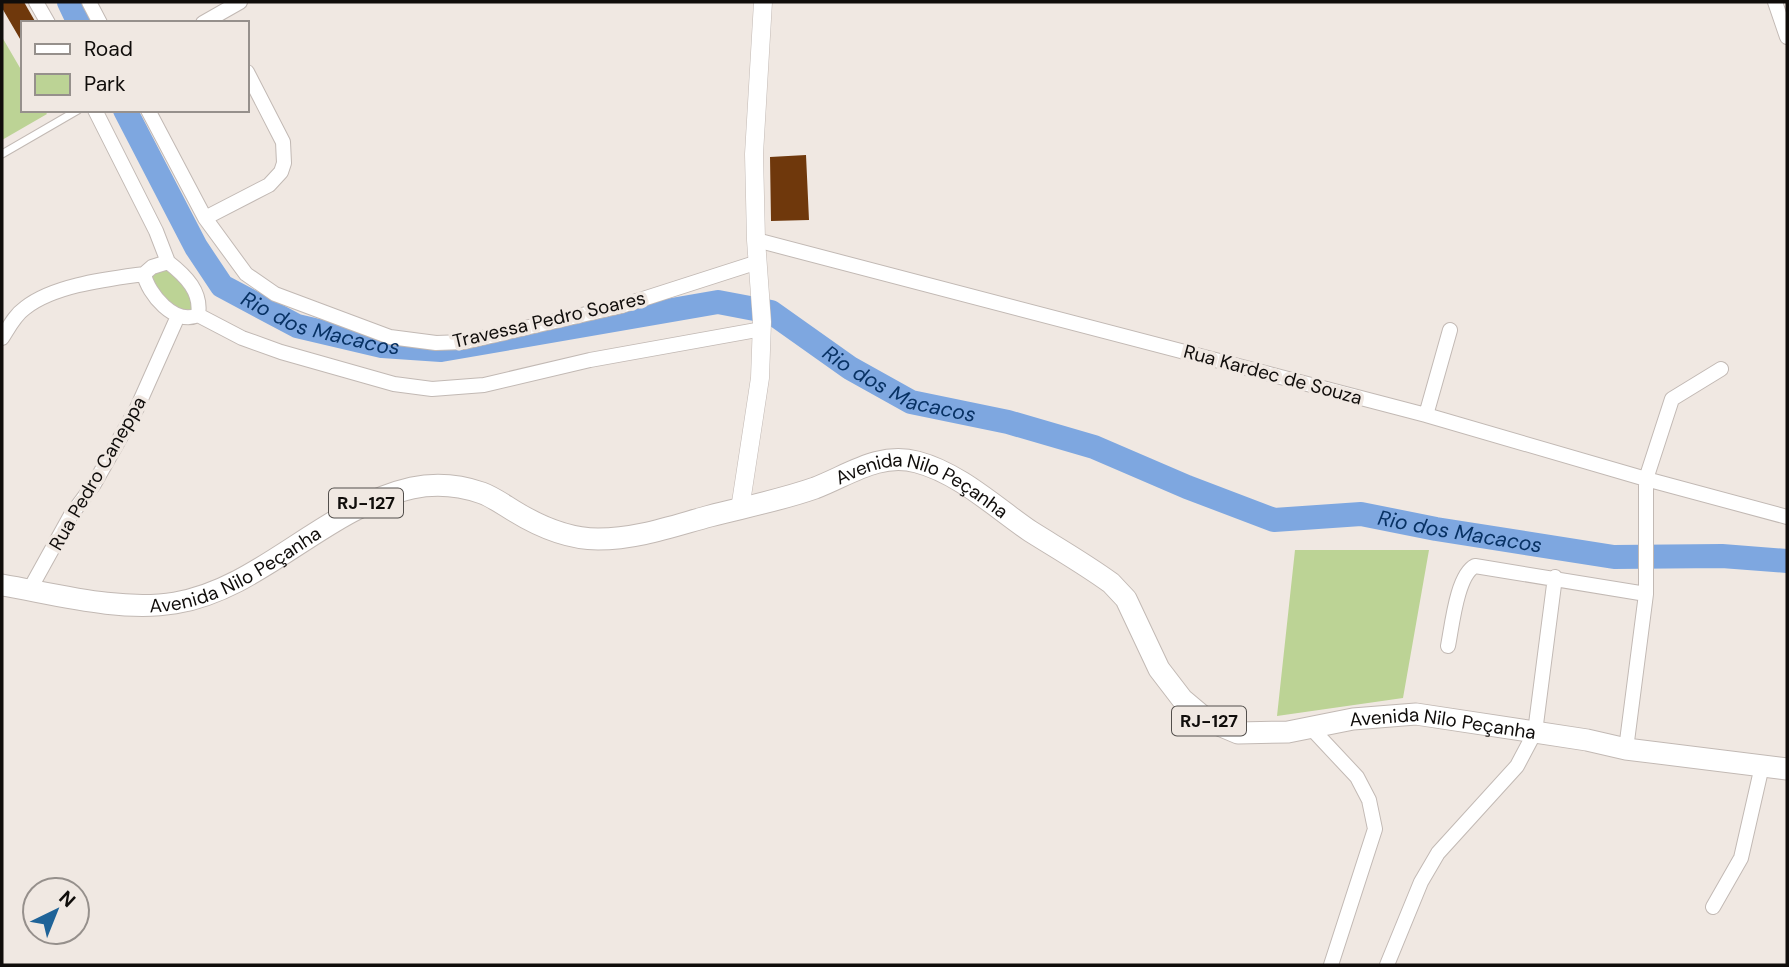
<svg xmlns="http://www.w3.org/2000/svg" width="1789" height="967" font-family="'DM Sans',sans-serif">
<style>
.green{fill:#bcd395}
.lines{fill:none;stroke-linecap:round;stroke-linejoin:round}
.river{stroke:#7ea7e0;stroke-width:24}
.building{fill:#6f380c}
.service-casing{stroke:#c2b9b4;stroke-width:9}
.minor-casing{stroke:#c2b9b4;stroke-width:16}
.tertiary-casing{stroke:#c2b9b4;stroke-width:19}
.primary-casing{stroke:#c2b9b4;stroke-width:23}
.service{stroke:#fff;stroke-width:7}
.minor{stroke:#fff;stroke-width:14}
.tertiary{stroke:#fff;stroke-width:18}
.primary{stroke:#fff;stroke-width:21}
.labels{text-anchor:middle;stroke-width:7;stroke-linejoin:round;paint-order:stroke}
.shield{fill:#f0e8e2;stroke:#534f4c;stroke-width:2}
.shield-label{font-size:18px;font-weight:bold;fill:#100d0b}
.street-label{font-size:19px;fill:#100d0b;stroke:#f0e8e2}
.water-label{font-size:21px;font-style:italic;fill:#083264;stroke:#f0e8e2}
</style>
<rect width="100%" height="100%" fill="#f0e8e2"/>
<path class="green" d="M2,37L23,73V110H44L47,114L2,140Z
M152,267L177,269L195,304L188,318L164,303L145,278Z
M1295,550H1429L1403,698L1277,716Z"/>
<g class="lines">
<g class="river">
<path d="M69,2L79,23"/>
<path id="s1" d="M125,110L196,247L222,286L297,326L382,346L441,350L718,302L771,312L850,368L911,402L1008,422L1094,447L1187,487L1274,520L1361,514L1436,529L1614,557L1722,556L1787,561"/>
</g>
</g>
<path class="building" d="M2,2H24L36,23H23V44L2,8Z
M806,155L809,220L771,221L770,157Z"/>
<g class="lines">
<defs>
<path id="service" d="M2,154L78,110"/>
<path id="minor" d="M36,2L48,23
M89,2L100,23
M1775,2L1787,37
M203,23L240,2
M95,110L156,231L168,262
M148,110L205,218L246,274L275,294L390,337L436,343L464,342L621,306L758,262
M205,218L269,185L281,172L284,163L283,142L247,72
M756,240L1426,415L1646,479L1787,517
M168,262L152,267L144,274C148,294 175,326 198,315
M168,262C186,276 202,292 198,315
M198,315L242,338L281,352L394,384L432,389L484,385L590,360L762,329
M2,338C9,327 15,315 25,308C54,285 108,279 144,274
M1426,415L1450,330
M30,589L71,515L94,484L137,408L178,316
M1448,646C1452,626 1457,575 1475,566L1646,594
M1312,729L1357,777L1369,800L1375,829L1331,965
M1626,749L1646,594V479L1672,399L1721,369
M1713,907L1741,858L1762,766
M1387,965L1421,882L1438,853L1517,766L1535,732L1555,577"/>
<path id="tertiary" d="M740,509L760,378L762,322L756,240L754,154L763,2"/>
<g id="primary">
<path id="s2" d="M2,585C55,594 120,612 175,603C261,589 324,508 412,488C436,483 459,485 482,493C493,497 504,505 514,511C540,527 568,539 598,539C637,539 673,526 710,516C745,507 781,500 815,488C849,475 879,452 917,462C959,473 995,507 1030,531C1057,548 1085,564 1111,583L1126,599L1159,669L1182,699L1207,720L1238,733L1288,732L1353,719L1416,714L1587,740L1626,749L1787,769"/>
</g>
</defs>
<use href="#service" class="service-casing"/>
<use href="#minor" class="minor-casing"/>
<use href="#tertiary" class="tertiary-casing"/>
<use href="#primary" class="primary-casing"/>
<use href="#service" class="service"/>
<use href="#minor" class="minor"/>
<use href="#tertiary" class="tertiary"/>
<use href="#primary" class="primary"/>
</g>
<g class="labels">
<g class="shield">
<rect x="329" y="488.5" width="74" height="29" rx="5"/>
<rect x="1172" y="706.5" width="74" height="29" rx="5"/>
</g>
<g class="shield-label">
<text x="366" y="509">RJ-127</text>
<text x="1209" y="727">RJ-127</text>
</g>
<g class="street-label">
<text transform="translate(549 319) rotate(-13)" y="7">Travessa Pedro Soares</text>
<text transform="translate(1273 374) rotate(15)" y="7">Rua Kardec de Souza</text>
<text transform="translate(97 473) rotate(-60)" y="7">Rua Pedro Caneppa</text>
<text dy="7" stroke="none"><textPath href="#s2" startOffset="978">Avenida Nilo Peçanha</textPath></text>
<text dy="7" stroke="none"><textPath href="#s2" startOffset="243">Avenida Nilo Peçanha</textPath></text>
<text dy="7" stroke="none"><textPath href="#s2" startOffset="1608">Avenida Nilo Peçanha</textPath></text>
</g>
<g class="water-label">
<text dy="7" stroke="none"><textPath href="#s1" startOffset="308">Rio dos Macacos</textPath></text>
<text dy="7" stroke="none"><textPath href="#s1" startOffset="917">Rio dos Macacos</textPath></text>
<text dy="7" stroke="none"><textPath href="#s1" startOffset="1505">Rio dos Macacos</textPath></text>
</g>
</g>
<rect width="1789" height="967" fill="none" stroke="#100d0b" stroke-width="7"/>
<rect x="21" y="21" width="228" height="91" fill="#f0e8e2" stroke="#96908c" stroke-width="2"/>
<rect x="35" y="44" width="35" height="10" fill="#ffffff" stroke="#96908c" stroke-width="2"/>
<text x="84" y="56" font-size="21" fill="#100d0b">Road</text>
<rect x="35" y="74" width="35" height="21" fill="#bcd395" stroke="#96908c" stroke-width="2"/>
<text x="84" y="91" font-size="21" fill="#100d0b">Park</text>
<g transform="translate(56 911) rotate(43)"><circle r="33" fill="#f0e8e2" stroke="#96908c" stroke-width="2"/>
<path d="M0-5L12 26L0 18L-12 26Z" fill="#1f6398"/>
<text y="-10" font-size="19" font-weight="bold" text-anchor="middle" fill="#100d0b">N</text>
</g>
</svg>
